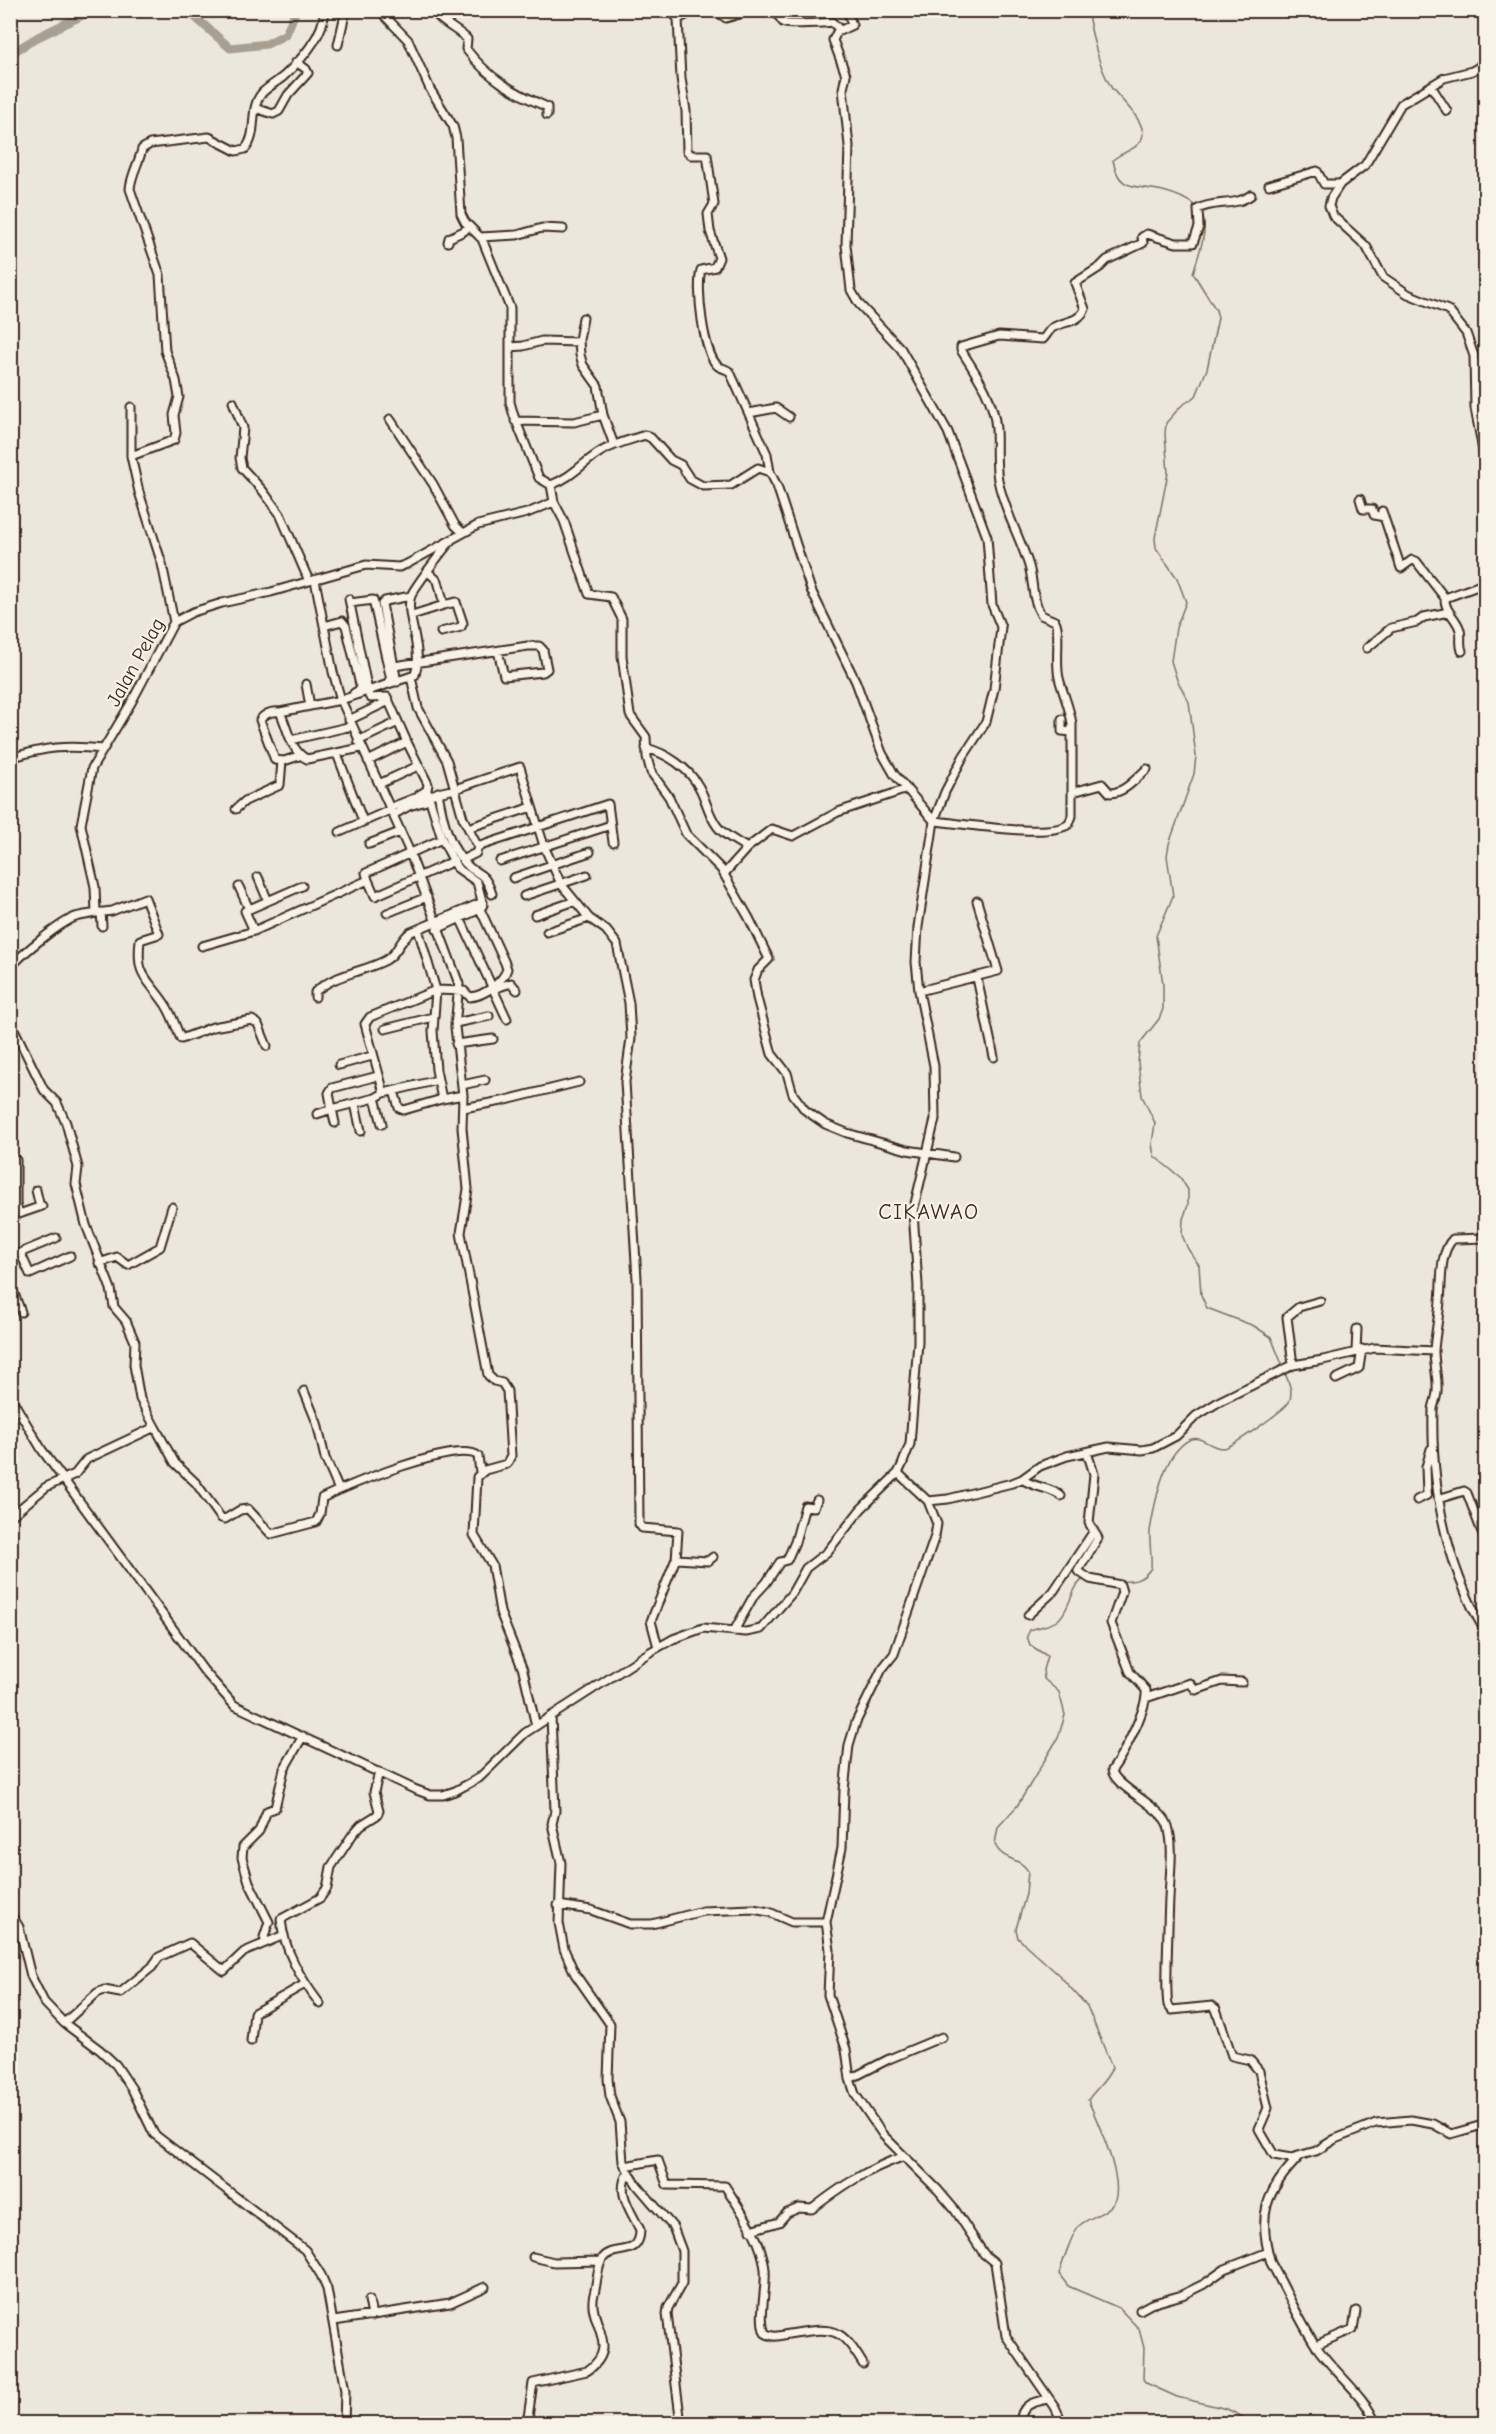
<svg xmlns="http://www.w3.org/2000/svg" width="1496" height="2434" font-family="'Comic Neue',sans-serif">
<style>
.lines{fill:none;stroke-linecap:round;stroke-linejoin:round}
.stream{stroke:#7c7064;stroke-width:1.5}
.river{stroke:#a89f93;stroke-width:9}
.minor-casing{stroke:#3b2a1e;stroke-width:11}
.minor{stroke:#f7f3e8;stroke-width:7}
.labels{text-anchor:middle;stroke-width:4.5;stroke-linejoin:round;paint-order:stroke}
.street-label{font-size:20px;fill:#3b2a1e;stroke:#f7f3e8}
.quarter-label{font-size:22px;letter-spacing:1.5px;fill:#3b2a1e;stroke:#f7f3e8}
</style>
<rect width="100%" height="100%" fill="#ece7dc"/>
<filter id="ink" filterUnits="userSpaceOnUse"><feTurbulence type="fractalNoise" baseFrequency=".0167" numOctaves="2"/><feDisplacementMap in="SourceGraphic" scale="12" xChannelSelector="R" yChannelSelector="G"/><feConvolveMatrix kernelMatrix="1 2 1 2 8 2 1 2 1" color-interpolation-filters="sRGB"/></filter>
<g filter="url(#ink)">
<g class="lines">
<path class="stream" d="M1087,10C1092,35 1098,65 1111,87C1119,99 1148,122 1142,138C1138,150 1121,152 1113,160C1119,194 1138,184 1163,191C1175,194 1187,199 1197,207
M1200,210C1211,227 1198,255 1193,273L1216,310L1218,318L1207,369L1196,396L1181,406L1166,423L1165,434L1168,473L1155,538L1156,548L1177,578L1186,602L1176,628L1171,661L1177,680L1189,702L1196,756L1194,774L1169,844L1167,856L1173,896L1156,936L1163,984V1009L1159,1019L1140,1043L1138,1062L1142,1096L1155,1123L1152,1144L1154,1156L1180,1177L1188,1190V1205L1183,1219L1182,1235L1188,1249L1199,1265L1201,1295L1207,1308L1254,1326L1271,1337L1283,1367
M1085,1578C1070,1587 1071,1609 1058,1620C1052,1625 1038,1627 1030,1630L1027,1636L1030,1645L1047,1656L1043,1670L1044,1679L1059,1692L1065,1715L1058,1738L1028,1788L1017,1806L998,1827L995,1844C1001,1861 1020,1857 1028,1871L1026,1894L1016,1929L1018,1938L1060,1976L1087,2006L1112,2067C1109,2079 1095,2089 1088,2100C1097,2121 1128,2186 1112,2205C1104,2214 1090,2217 1080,2225C1073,2230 1062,2264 1059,2274L1068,2286L1119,2308L1139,2329L1144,2348L1143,2379L1146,2383L1177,2397L1227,2409L1257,2424
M1115,1581C1131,1582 1142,1582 1151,1568C1152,1555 1149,1543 1150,1531C1154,1507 1161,1467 1178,1449C1199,1426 1205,1448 1223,1448C1230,1449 1287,1408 1289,1402C1294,1391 1288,1381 1284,1371"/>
<path class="river" d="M187,10L230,48L267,44L286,34L296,10
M10,54L38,37L93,10"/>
<defs>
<path id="minor" d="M433,10C440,23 456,28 467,39L466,49C489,79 513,92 547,107V115
M660,10L674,14L678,19L681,78L686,111L687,151L691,155H707L714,204L708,214L710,231L719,258L715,267L701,270C696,287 703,354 718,366C722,369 726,368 730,372L767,454L770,472
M714,10L726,18L754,10
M776,10C778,14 780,20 784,23C787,25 826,23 832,22L840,30
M847,10L852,25L837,32L833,40L846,75L843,89L849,146L846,245L851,290L859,304L901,349L948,432L987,537L992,605L1001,627L994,689L986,722L963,757L945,792L934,821C961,823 1050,839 1069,824L1072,816V724C1070,708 1063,694 1059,678C1055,662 1061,630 1055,621L1041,615C1031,596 1034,584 1029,566C1020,537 1004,510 998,480C995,462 997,446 996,429C994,399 977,375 961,350V347L999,336L1043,339C1046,336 1049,330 1052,328C1063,321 1079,323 1085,309L1075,283L1100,267L1107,260L1143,243L1142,237L1147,234L1176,243H1193L1199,227L1198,209C1215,200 1235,207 1251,195
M678,19L696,10
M338,45L346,10
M1486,57L1479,67L1472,71L1444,78L1401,104L1365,165L1340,184L1331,198L1329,206L1333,216L1366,246L1383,277L1408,294L1448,310L1466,333L1474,356L1475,408L1486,467
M1431,86L1447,111
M255,108L273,114L279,111L288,95L308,73L306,69L296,62
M1269,185L1317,171L1324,184H1340
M480,237L517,235L542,228L563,229
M448,242L449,238L464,231L469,226
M583,318L579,340L580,355L583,365L598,386L603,415L614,445
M510,347L523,346L542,341L579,342
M1475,362L1486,376
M233,402L243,428L240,458L242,468L263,491L280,514L309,581
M131,407V456L139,492L162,564L174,622
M749,413L776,408L789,417
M390,419L433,484L455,525L462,532
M515,421L574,422L603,415
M131,456L174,440L176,433L174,415L179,397L176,380L165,351L160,275L130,189C131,175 139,163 142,149L150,144L209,137L236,151L245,149C259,134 248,109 262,93C269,86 277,82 284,76C300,61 326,33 324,10
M1360,499L1363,509H1372L1374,515L1384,517
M554,502L564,521L589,594L611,597L622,619V656L630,715L646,737L647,757L651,772L669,797L686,834L721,869L749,918L769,959L758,970L754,980L757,998L772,1054L787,1073L793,1094L805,1110L825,1124L847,1133L907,1150L954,1157
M1382,511L1401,568L1412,560L1416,561L1445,598L1486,583
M315,580L333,672L341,700L408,848L459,984L455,1027L463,1095L462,1128L468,1189L461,1233L488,1375L494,1381L502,1383L507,1391L511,1456L507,1464L485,1470L477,1477L474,1535L492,1565L500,1612L523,1670L536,1726
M1445,598C1444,611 1457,618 1460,630C1462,637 1459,643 1462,651
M349,599L369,696L371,698L387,697L407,742
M350,603L373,600L391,680L387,683
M412,615L444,605L438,581L428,572
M324,626L342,621L346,626L361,689L354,693
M441,632L461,627L463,623L456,602L444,605
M1367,648L1391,628L1417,622L1424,617L1449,612
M394,666L528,646H539L543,650L547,669L543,672L504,676L498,651
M411,677L418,708L447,761L463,818L478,847L476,853L462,860
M397,682L382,604L385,601L411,596
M310,706L341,700L415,675C424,648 404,613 411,596C413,589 443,550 450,542
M280,712L310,706L306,684
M1062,719V731L1072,732
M349,720L389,701
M291,740L352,726
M358,741L398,722
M646,748C666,753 689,768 699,787C706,799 708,814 717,826C724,836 737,841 747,848
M337,754L363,821
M299,756L284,761L275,760L260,720C265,713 272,711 280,712C288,728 290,751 307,759L361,748
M10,758C47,747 65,745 103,749
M368,761L407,742L428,784L427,790L419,795
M379,784L418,766
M438,792C442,816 448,845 465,863C477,877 484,869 492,894
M1073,792L1102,784L1110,793C1125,793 1136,778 1147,769
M389,808L412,799L455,789L520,767L544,846L561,884L589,918L606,930L617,944L629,1003L631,1038L625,1082L637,1279L639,1524L642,1528L678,1531L676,1560
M236,809L245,801L280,785L282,761
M393,815L409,806L430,800L442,839L457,868L477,882L483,905L480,909L437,929
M471,827L532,807
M340,832L390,810
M369,844L400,832
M480,846L608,804L613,842
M500,861L611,825
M724,874L747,848L772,829L793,836L838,812L907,789
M258,877L268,901
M513,878L590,852
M368,880L375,896L454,861
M239,887L249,909
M524,896L587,875
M101,912L102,926
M96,913L112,911L145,898L159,934L140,940C136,977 146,976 165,1004C172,1014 176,1028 181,1039L213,1027L252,1020L258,1024L267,1046
M387,913L427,897
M535,915L575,901
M460,918L507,1019
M418,929L436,990L433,1031L436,1070L442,1099L463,1095
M254,931L245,911L302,886
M547,932L589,918
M202,946L254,931L368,880L366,873L442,839
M10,969C19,955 58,925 73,918C80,915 89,915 96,913L95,887L81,825L92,768L131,703L174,622L193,612L222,603L271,592L366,565L399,567L407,564L478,525L527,513L554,502L551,485
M977,978L994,1057
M493,989L511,983L517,990
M919,991L998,971L977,901
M315,997V992C334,974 364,972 386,960C398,953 400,939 411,932L483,902
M10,1021L38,1078L44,1090L57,1103L66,1123L78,1167L76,1184L86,1225L111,1289L114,1307L126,1321L135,1342L134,1365L140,1399L155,1427L87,1459L75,1474L46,1487L10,1517
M455,1023L489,1016
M385,1029L433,1017
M456,1044L493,1039
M339,1065L372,1056
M438,1080L384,1093L365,1024L370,1017L436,990L464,991L470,997C484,996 503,982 507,969L505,963L480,909
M462,1085L485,1080
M394,1091L399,1108L404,1110L442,1099
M375,1098L382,1124
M355,1104L361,1131
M463,1108L502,1101L579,1082
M317,1114L332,1109L329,1093L332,1088L378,1076
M335,1123L332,1109L375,1098L384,1093
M10,1161L16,1160V1204L19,1214L42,1206
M36,1190L40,1207
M1486,1238L1453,1239C1439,1253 1442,1283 1440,1301C1439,1317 1435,1334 1434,1351C1434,1364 1438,1378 1437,1391C1437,1397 1434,1403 1433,1409C1431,1487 1446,1565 1486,1633
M21,1254L30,1274L70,1256
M10,1257L56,1238
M99,1263L117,1257L128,1265L160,1247L172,1207
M10,1283L21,1312
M1356,1351L1357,1329
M1293,1365L1287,1317L1299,1307L1320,1301
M1336,1379L1359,1368L1362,1349
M304,1391L317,1423L325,1458L339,1490
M10,1396L42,1450L204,1671L234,1705L414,1789L430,1795H443L455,1791L479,1778L525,1733L650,1652L673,1639L703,1628L746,1632L761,1629L792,1593L806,1568L827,1552L861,1509L898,1473L902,1465L910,1444L918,1342V1285L913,1212L935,1119L934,1066L919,991L916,962L918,927L934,821L894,774L882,753L856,682L811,590L777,486L770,472L758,468L731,485L703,486L690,479L681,465L671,460L651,438L645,435C630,440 616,443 602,451C583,462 574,476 551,485L539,478L514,416L510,402V308L482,239L465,222L461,214L456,138L453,126L430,89L408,40L379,10
M155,1427L175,1463L196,1483L221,1518L225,1519L240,1510L248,1509L271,1534L316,1522L320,1514L322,1498C346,1486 459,1439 478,1456L480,1472
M1087,1452L1094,1474L1089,1523L1098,1538L1078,1571L1090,1579L1120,1585L1122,1592L1111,1623L1130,1672L1146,1690C1148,1708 1123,1755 1112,1770C1113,1786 1162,1806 1168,1826C1173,1844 1171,1863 1170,1881C1168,1909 1168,1936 1167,1964C1167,1977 1166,1992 1168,2005L1172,2010L1212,2006L1216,2009L1232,2056L1250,2060L1259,2071L1268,2108L1259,2129L1274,2155L1291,2158L1316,2151L1335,2139L1376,2123L1411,2120L1433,2124L1451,2134L1486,2124
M898,1473L928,1501L948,1499L1012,1483L1022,1479L1040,1466L1067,1456L1109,1447L1142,1450L1153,1448L1176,1436L1196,1416L1220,1401L1293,1365L1323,1360L1374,1348L1434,1351
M1022,1479C1034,1488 1051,1487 1061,1496
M1438,1499L1464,1491L1467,1493L1483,1535L1486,1549
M1417,1500L1427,1495L1426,1467L1431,1449
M928,1501L937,1524L935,1536L894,1654L882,1669L856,1722L849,1745L844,1790L842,1848L826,1922L830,1950L828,1995L846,2049L850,2079L855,2094L883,2135L938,2190L955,2210L984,2254L995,2263L1006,2336L1055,2407L1063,2424
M1028,1615L1053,1592L1094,1531
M734,1631L753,1597L766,1583L780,1562L787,1560L795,1542L805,1506L814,1507L817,1500
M658,1647L651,1621L675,1561L677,1559L708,1561L713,1557
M1146,1698L1190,1683L1196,1690L1222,1681L1242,1682
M551,1716L555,1811L552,1824L561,1863L559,1923L564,1949L575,1974L610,2024L608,2079L610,2096L620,2122L623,2162L637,2185L673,2227L682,2251V2283L668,2308L667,2314L681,2424
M558,1905L591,1910L630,1924H652L703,1911L753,1909L769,1912L792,1922H826
M10,1913L19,1927L31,1976L44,2002L64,2023L100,2050L116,2065L132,2089L154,2134L305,2250L321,2275L327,2289L345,2391L344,2424
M266,1942L264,1937L269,1922L249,1882L242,1858L243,1847L259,1831L267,1811L275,1808L284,1769L303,1736
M320,2004C301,1979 284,1951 281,1919L320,1898L327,1888L331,1867L353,1834L361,1825L377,1815L379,1811L374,1792L379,1772
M64,2023L97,1993L104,1990L120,1993L152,1967L159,1957L190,1943L224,1971L244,1952L284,1935
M251,2041L254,2013L305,1984
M850,2079L889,2059L942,2037
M1300,2156C1265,2191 1257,2216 1271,2263C1286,2290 1299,2320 1316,2346C1334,2373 1364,2393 1376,2424
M625,2166L658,2160L667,2185L725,2186C741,2211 762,2239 765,2269C767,2288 758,2318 765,2333C772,2338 779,2336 788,2334C832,2328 839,2324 863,2364
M751,2230L779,2222L787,2213L799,2208L812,2209C843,2185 866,2170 902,2157
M533,2257L554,2262L601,2261
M369,2300L372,2316
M1140,2310L1151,2304L1182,2295L1204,2284L1225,2269L1268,2252
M334,2321L450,2303L485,2287
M1316,2345L1353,2329L1356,2311
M527,2424L533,2383L587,2371C623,2346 586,2322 594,2294C597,2284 597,2266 603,2258C614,2244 640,2259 640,2230C632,2212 615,2192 628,2173
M1020,2424C1021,2404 1032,2402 1049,2399"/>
</defs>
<use href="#minor" class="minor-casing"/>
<use href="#minor" class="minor"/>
</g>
</g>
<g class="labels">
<g class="street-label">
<text transform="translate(135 662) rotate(-61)" y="7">Jalan Pelag</text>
</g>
<g class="quarter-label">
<text x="929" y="1219">CIKAWAO</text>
</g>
</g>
<rect width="1496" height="2434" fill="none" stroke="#f7f3e8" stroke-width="36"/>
<rect x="18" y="18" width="1460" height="2398" fill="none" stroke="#3b2a1e" stroke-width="2" filter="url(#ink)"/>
</svg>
